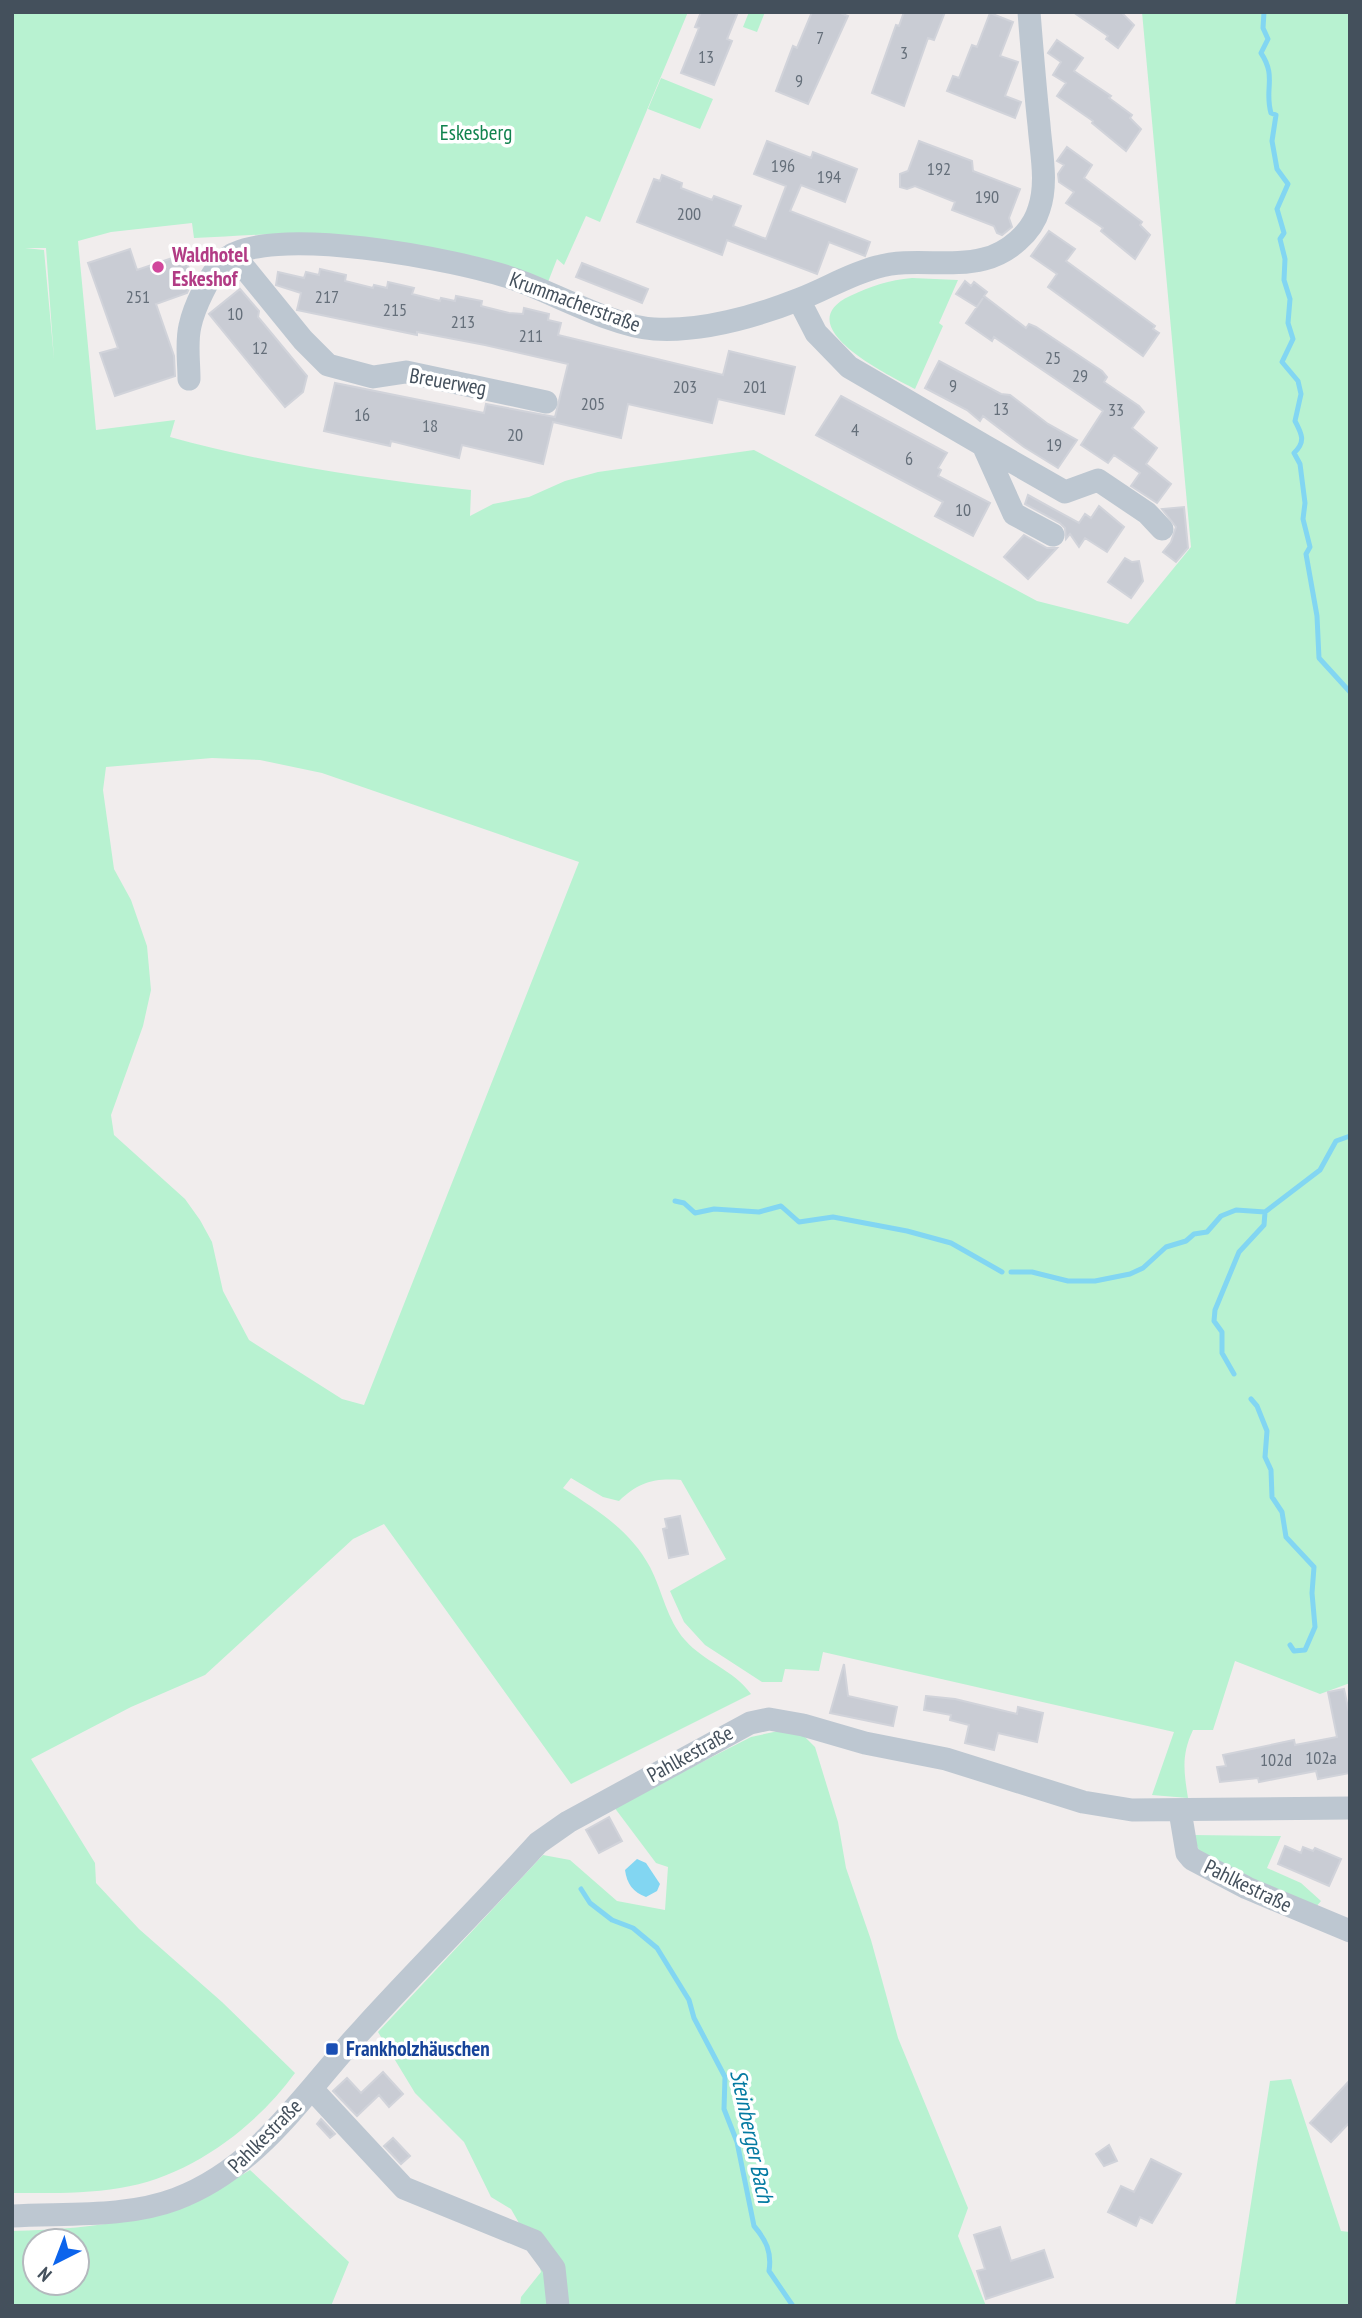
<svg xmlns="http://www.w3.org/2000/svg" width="1362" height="2318" font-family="'PT Sans Narrow',sans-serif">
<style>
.green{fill:#b8f2d1;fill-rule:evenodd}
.water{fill:#82d6f2}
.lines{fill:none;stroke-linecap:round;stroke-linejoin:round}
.stream{stroke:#82d6f2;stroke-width:5}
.building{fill:#c9ccd4;stroke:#d1d3da;stroke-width:2}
.minor{stroke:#bdc7d1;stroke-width:23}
.hotel-dot{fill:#d1479c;stroke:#fff;stroke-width:2.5}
.transit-dot{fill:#1a4fb4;stroke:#fff;stroke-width:2.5}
.labels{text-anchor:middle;stroke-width:7;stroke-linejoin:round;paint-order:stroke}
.number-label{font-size:18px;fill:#656f7a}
.park-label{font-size:21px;fill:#10834e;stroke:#fff}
.hotel-label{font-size:21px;font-weight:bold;fill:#b23c85;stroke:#fff;text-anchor:start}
.street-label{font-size:21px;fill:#44505c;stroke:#fff}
.transit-label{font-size:21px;font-weight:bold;fill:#164399;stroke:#fff;text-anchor:start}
.water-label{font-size:23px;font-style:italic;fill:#047aa2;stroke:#fff}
</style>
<rect width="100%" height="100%" fill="#f1eded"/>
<path class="green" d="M12,12H688L600,222L586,216L564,265L557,259L548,282C470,251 385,236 302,234C266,233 230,237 194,238L192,223L111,232L78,241L96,430L175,420L170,437C268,464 369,479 471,490L470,516L493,504L529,497L565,481L598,472L754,450L1037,601L1128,624L1191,547L1142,12H1350V1683L1320,1694L1235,1661L1213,1730H1193C1181,1755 1184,1772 1188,1798L1152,1795L1174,1732L823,1652L819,1671L785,1669L782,1682H762L705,1645L684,1622L670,1591L726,1559L681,1480C654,1478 639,1482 619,1501L603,1497L571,1478L563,1488C597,1510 630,1530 650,1567C662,1590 667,1620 685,1640C704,1662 734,1670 751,1694L571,1784L384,1524L353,1539L205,1675L131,1707L31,1759L95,1863L96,1883L139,1929L222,2002L295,2073C254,2129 189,2177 120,2188C85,2194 47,2193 12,2193ZM25,248H46L54,359L44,250ZM212,758L260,760L322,773L579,862L364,1405L342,1399L249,1340L223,1291L212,1242L200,1220L185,1199L114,1135L111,1115L143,1026L151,990L147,946L131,900L114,869L103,790L106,767Z
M749,12H765L757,32L743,27Z
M661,78L713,99L700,129L648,109Z
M912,278L958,280L939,323L943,326L915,389C890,376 786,326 850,296C871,286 889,280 912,278Z
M783,1730L803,1735L815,1747L838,1822L846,1868L871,1940L898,2038L968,2208L958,2236L986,2306H520L521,2297L541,2272L536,2253L511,2209L491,2197L464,2142L415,2093L378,2032L543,1855L570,1860L617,1901L665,1910L668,1867L656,1863L614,1807L751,1737Z
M1192,1835L1281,1836L1267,1868L1301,1883L1321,1901L1315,1908L1204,1861Z
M1291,2079L1341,2231L1350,2232V2306H1235L1270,2081Z
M250,2170L349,2262L331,2306H12V2231C102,2229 174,2219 250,2170ZM35,2241H77V2283H35Z"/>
<path class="water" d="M637,1859L646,1863L660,1884L657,1891L646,1897C633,1892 627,1884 625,1870Z"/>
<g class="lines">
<path class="stream" d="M1264,12L1263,28L1268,39L1261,53C1277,77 1264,89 1271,113L1276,115L1272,141L1277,169L1288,184L1277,209L1284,233L1280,239L1285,259L1284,280L1290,299L1288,323L1293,339L1282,362L1298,381L1301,394L1295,421C1302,434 1306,442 1294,453L1300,464L1305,503L1303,519L1310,547L1306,554L1317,616L1319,658L1350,692
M675,1201L684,1203L695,1213L714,1209L759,1212L781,1206L799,1222L833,1217L907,1231L951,1243L1002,1272
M1011,1272H1032L1068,1281H1095L1130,1274L1143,1268L1166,1247L1186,1241L1194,1234L1207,1232L1221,1216L1236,1210L1265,1212L1320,1170L1336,1141L1350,1136
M1234,1374L1222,1353V1332L1214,1321L1215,1310L1239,1252L1264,1225L1265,1212
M1251,1399L1257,1406L1267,1431L1265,1457L1271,1470L1272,1497L1282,1512L1286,1537L1314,1567L1312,1593L1315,1627L1305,1650L1294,1651L1290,1645
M581,1889L590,1903L612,1920L633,1928L657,1948L689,2000L694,2018L725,2077L724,2109L737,2142L754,2226C766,2240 772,2252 769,2271L793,2306"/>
</g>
<path class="building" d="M701,12H738L727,39L732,41L714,85L681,73L699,28L695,27Z
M812,12H838L848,16L808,104L776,91L793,46L797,48Z
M904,12H945L934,40L928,38L904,106L872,93L896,25L899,26Z
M1073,12H1121L1134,25L1118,48L1106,39L1108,36Z
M990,13L1013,22L1000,56L1018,62L1005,96L1021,102L1015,118L947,91L953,76L959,78L972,45L977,47Z
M1057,40L1083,58L1074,71L1111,96L1109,98L1132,115L1130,118L1141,129L1126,151L1092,123L1093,121L1057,96L1066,83L1053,75L1061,62L1048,53Z
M767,141L811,158L813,152L857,169L845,202L801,185L790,211L870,242L865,256L829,242L817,274L727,240L722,255L637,222L654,179L660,181L662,175L682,183L681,188L712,200L714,196L741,206L733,226L766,239L786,186L754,174Z
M919,141L972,161L973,171L1020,189L1009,218L1012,227L1002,235L997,233L994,226L952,210L955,202L915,186L907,189L900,187V174L908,171Z
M1067,147L1092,165L1084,178L1142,222L1140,225L1150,235L1135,259L1101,231L1103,228L1066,203L1074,192L1059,182L1058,174L1064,165L1057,161Z
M1049,231L1075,249L1066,261L1155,326L1153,329L1159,333L1143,356L1048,287L1057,274L1031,256Z
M130,249L137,270L184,254L193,280L187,293L156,304L174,356L175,376L115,396L100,353L118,348L88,263Z
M582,263L648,289L642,303L576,277Z
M320,269L346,275L345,281L373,288L374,285L387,288L388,282L414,288L412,294L440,301L441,298L455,301L456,296L482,301L481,306L509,313L523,314L524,308L549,314L548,320L561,323L558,335L723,375L729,351L795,367L784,414L718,399L712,423L628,404L621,438L553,422L543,464L462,445L459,458L391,441L390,446L324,431L335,383L484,413L486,404L555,417L568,364L485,345L417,332V335L297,310L301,293L276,285L278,272L304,278L306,272L319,275Z
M965,281L971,286L974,282L987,292L984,296L1026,328L1029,324L1036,327L1102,371L1107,377L1104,382L1139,406L1144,412L1132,428L1157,448L1146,464L1171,484L1157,503L1131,486L1140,473L1114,455L1108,463L1081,445L1103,411L994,337L992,341L966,323L983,298L977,307L956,294Z
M240,289L259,311L258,317L307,376L303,392L285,407L209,314Z
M939,361L1001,394L1010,395L1048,424L1077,440L1058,468L1024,447L983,416L980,421L967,410L925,388Z
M841,396L947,453L938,468L941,470L938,476L990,503L973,536L935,516L943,502L816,435Z
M1028,495L1079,523L1085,514L1091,518L1099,506L1124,527L1107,552L1085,538L1079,547L1070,534L1066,539L1065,528L1060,523L1025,504Z
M1184,507L1188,548L1176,562L1163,552L1171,542L1176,527L1162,509Z
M1024,535L1047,548H1057L1028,579L1004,557Z
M1125,558L1132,562L1139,561L1143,581L1131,598L1108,582Z
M680,1516L688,1554L669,1558L663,1529L667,1528L665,1519Z
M844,1664L848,1696L897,1707L893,1726L830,1713Z
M1344,1689L1350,1717V1773L1318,1779L1316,1771L1259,1782L1258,1778L1220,1782L1217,1767L1226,1766L1223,1755L1294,1740L1295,1745L1337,1737L1328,1692Z
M926,1696L955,1699L1017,1714L1018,1707L1043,1713L1037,1742L998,1733L994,1750L965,1743L969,1725L950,1720L951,1715L924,1710Z
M609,1817L622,1841L599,1853L586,1830Z
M1285,1846L1301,1853L1303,1847L1313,1851L1315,1848L1341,1859L1329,1886L1278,1864Z
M383,2072L403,2094L389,2107L379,2095L357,2116L333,2091L347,2078L361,2093Z
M1350,2080V2122L1331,2142L1310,2123Z
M321,2119L335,2134L330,2138L317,2124Z
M393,2138L410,2156L401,2164L384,2146Z
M1109,2145L1117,2161L1104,2166L1096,2154Z
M1151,2159L1181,2174L1152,2223L1140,2217L1136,2226L1108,2212L1121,2186L1134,2192Z
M1000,2227L1011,2261L1044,2250L1053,2277L986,2299L977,2271L985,2269L974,2235Z"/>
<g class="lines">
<path class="minor" d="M233,254L303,340L328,365L373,377L406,372L546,402
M799,300L816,333L849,367L983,445L1014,514L1053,535
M189,379C189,362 186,342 190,326C194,307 209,276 222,262C262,220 463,261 514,279C554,293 614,327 654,329C701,332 757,316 800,299C826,289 850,274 877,267C913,257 949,268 984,259C1008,253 1032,233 1039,209C1048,183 1041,152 1039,125C1035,88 1032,50 1029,12
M983,445L1065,492L1098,480L1147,513L1162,529
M1180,1811L1187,1853L1192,1859L1247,1888L1350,1931
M312,2089L404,2188L534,2241L554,2268L558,2306
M12,2216C65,2213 126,2218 176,2199C259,2168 305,2091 363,2029C420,1966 481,1906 538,1843L568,1822L750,1723L769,1719L803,1725L865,1743L946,1759L1083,1802L1132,1810L1350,1808"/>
</g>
<circle class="hotel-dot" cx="158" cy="267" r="7"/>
<rect class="transit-dot" x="325" y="2042" width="14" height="14" rx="3.5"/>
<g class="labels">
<g class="number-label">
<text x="820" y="44">7</text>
<text x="904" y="59">3</text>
<text x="706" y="63">13</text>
<text x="799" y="87">9</text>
<text x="783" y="172">196</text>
<text x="939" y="175">192</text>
<text x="829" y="183">194</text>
<text x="987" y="203">190</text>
<text x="689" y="220">200</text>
<text x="138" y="303">251</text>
<text x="327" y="303">217</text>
<text x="395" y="316">215</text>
<text x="235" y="320">10</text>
<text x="463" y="328">213</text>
<text x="531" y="342">211</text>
<text x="260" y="354">12</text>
<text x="1053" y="364">25</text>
<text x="1080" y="382">29</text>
<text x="953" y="392">9</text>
<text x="685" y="393">203</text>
<text x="755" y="393">201</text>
<text x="593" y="410">205</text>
<text x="1001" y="415">13</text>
<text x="1116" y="416">33</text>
<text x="362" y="421">16</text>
<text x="430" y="432">18</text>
<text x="855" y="436">4</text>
<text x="515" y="441">20</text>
<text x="1054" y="451">19</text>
<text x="909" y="465">6</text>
<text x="963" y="516">10</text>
<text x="1321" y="1764">102a</text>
<text x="1276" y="1766">102d</text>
</g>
<g class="park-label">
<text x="476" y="140">Eskesberg</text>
</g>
<g class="hotel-label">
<text x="172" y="262">Waldhotel<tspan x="172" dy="24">Eskeshof</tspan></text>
</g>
<g class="street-label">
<text transform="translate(575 302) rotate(20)" y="7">Krummacherstraße</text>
<text transform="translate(448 382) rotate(10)" y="7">Breuerweg</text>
<text transform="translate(690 1754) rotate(-29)" y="7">Pahlkestraße</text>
<text transform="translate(1248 1886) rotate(26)" y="7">Pahlkestraße</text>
<text transform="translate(265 2136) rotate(-45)" y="7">Pahlkestraße</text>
</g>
<g class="transit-label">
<text x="346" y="2056">Frankholzhäuschen</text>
</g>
<g class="water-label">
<text transform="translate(752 2136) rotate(78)" y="8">Steinberger Bach</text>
</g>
</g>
<rect width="1362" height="2318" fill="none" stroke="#44505c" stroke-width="28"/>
<g transform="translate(56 2262) rotate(222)"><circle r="33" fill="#ffffff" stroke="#b4b9be" stroke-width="2"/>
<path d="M0-5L12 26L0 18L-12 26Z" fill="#0c64ec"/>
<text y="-10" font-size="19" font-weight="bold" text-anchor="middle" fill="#44505c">N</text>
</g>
</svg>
